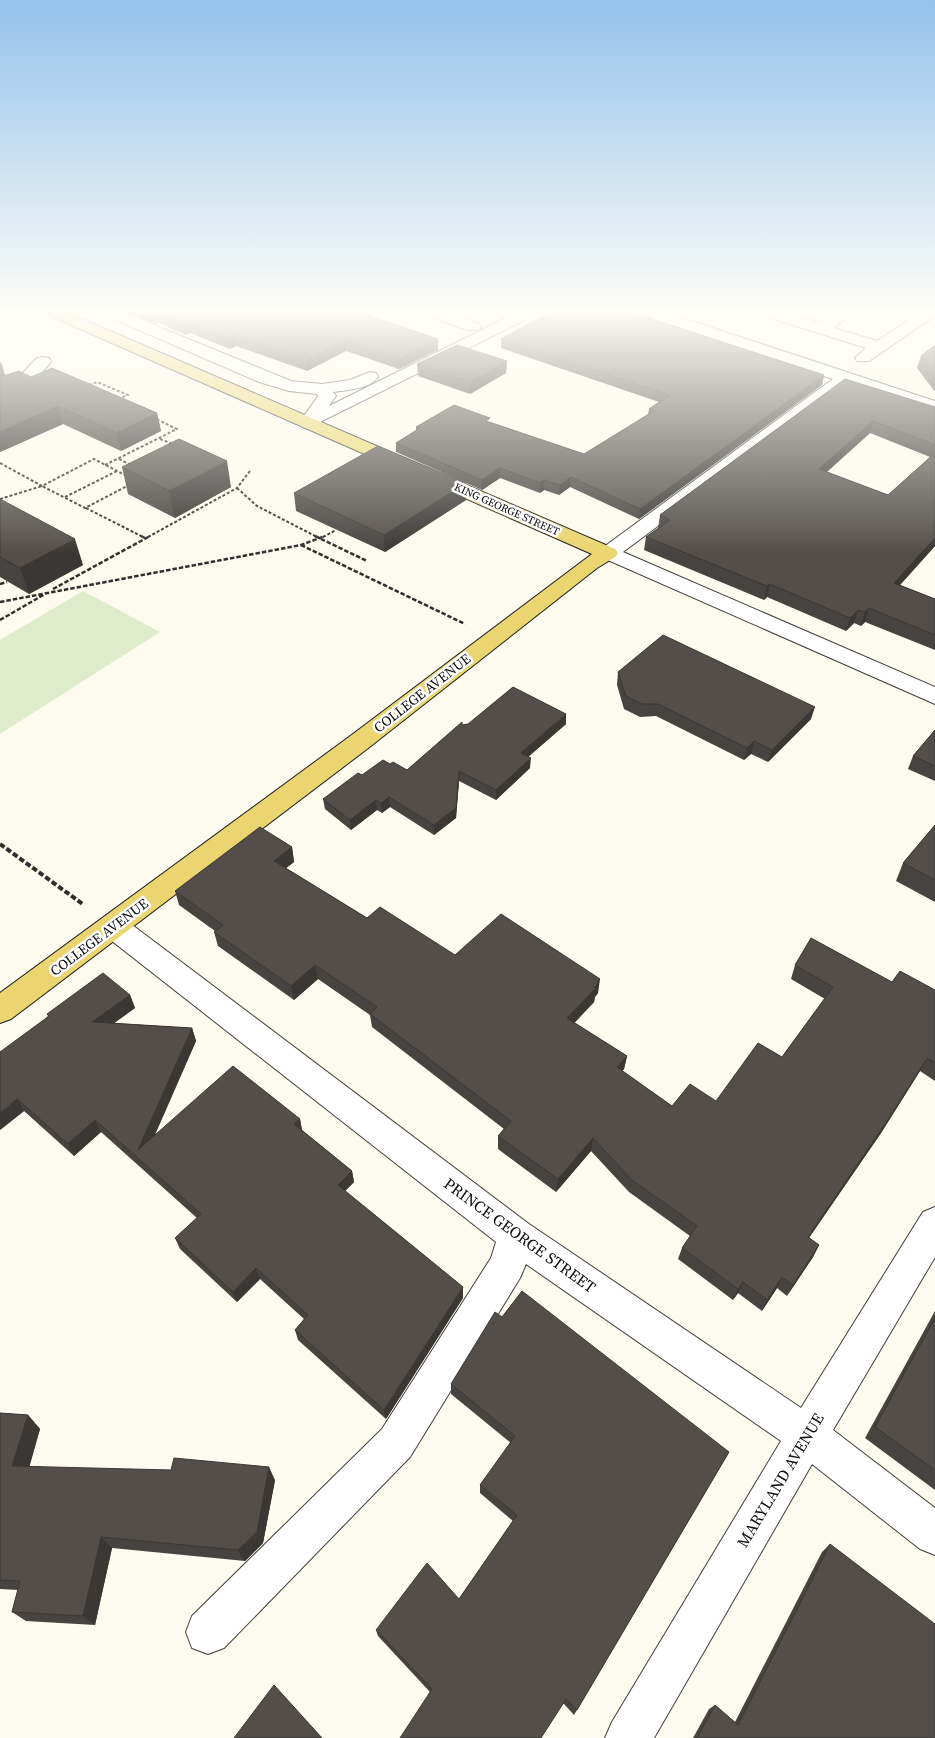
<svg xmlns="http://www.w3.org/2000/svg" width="935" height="1738" font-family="'Source Serif 4',serif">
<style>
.pitch{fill:#deeccb}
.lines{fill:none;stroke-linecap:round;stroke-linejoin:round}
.minor-casing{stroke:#3f3f3f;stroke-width:2}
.major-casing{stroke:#1d1d1d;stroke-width:2}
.path-far2{stroke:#2e2e2e;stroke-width:2;stroke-dasharray:3 2;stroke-linecap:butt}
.path-far1{stroke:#2e2e2e;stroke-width:2.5;stroke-dasharray:4.5 2;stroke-linecap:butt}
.path{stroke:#2e2e2e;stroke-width:4;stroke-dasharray:5.5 2.5;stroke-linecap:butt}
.minor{fill:#fff;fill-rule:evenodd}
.major{fill:#ead570;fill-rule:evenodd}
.wall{fill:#474340;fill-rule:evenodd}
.shaded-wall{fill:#3a3734}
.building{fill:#534e4a;stroke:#3a3734}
.labels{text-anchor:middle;stroke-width:5;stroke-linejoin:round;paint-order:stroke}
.far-street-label{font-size:11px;fill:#0c0c0c;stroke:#fff}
.street-label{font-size:14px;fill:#0c0c0c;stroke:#fff}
.near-street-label{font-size:16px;fill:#0c0c0c;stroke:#fff}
</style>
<rect width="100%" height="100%" fill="#fdfbed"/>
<path class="pitch" d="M83,591L160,632L0,734V640Z"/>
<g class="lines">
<defs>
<path id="minor" d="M99,311H120L291,381L322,384L350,380L370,372L376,373L378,377C370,389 347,390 333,392L336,396L329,406L520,311H540L537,314L308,428L302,427L299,423L318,396L317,394L289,391L259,382L102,314Z
M420,311H443L479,324L481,327L479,330H467L423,314Z
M637,311H661L935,401V412L848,384L623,552L935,687V704L601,557L598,553L601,549L833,379L640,314Z
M755,311H779L820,323L838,311H856L834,328L877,341L922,311H935V316L869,361H857L855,358L866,348L758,314Z
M43,357L49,358L51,362L33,383L0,395V384L21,375L37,358Z
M113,915L123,918L529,1224L801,1408L923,1212L935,1207V1257L833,1430L935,1508V1555L920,1549L812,1464L654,1738H605L612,1722L781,1441L526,1264L520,1278L410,1457L224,1648L208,1654L192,1648L186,1632L192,1616L382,1429L491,1258L496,1242L103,934L99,926L103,918Z"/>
<path id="major" d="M43,311H64L615,549L618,553L615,557L597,568L367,749L11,1019L0,1023V993L349,737L592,554L46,314Z"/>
</defs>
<use href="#minor" class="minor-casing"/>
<use href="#major" class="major-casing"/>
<path class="path-far2" d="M89,385L97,382L128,395L118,399
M160,439L173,444
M119,459L131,465
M0,463L42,486L94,459L127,476
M105,465L177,429L156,419
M237,488L257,506L317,537
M65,497L117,471
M0,499L42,486L85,508L129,485
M86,508L143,537
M148,537L237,488L250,471
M323,537L336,530"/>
<path class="path-far1" d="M141,536L145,538
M315,536L367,561
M301,545L465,624
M0,584L7,582
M53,589L150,536
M0,602L301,545L325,536
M0,620L45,594"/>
<path class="path" d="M0,844L84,905"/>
<use href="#minor" class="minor"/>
<use href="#major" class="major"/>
</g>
<path class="wall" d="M122,311H360L372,315L373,317L438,350L399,369L346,351L307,371L236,346L230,349L190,333L186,335L159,323L156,324Z
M501,339L824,375L822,385L639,519L570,487L559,495L544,490L540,493L500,478L482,490L396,452V443L416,431V427L490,422L584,454L648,414L649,409L659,402L501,348Z
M935,345V392L917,368L921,356Z
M507,361L506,373L470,394L418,376L417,364Z
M1,362L5,376L31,377L157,413L161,431L121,451L63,424L0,452Z
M845,379L935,407V546L900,585L935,599V650L865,622L861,626L854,623L846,631L767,597L764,600L644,550L646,537L658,528L660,515ZM870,433L930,457L888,495L827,472Z
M122,467L231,487L175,518L128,494Z
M466,483V500L385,552L296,511L294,493Z
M0,499L83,565L29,594L0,577Z
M618,672L811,719L768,762L751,754L744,760L656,716L640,717L624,709L617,685Z
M566,724L528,757L530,768L496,800L459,781L456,818L434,835L390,807L382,813L377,810L351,830L325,809L323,799L362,775L390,764L407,770L462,725Z
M935,730V781L908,769L913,756Z
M935,825V902L896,881L903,863Z
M292,847L294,862L286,868L367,918L455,955L598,993L595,997L594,1002L574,1023L627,1056L624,1069L622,1071L672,1106L716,1101L782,1057L825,999L791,979L795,965L935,990V1081L920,1071L881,1133L809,1238L819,1245L813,1257L787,1296L777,1288L762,1311L738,1293L733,1300L678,1259L682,1248L690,1236L629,1192L591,1151L556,1192L498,1149V1136L504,1129L372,1027L370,1015L318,979L294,1000L218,946L214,932L215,931L179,905L175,891Z
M130,995L135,1008L114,1023L192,1028L196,1041L155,1135L300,1119L302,1130L352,1171L354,1182L345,1191L463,1287V1298L386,1419L298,1340L295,1330L304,1319L260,1279L237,1302L180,1249L175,1238L197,1218L101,1132L74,1156L24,1111L0,1130L48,1016L47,1014Z
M935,1311V1490L865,1438Z
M502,1317L729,1452L574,1715L564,1704L430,1692L378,1636L376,1630L459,1599L513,1521L480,1493V1485L511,1443L451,1394V1384Z
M0,1413L28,1415L40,1429L29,1466L275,1480L263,1543L245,1561L112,1548L95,1625L26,1621L12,1612L18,1590L0,1589Z
M830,1544L935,1738H693L709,1709L715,1705L735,1722L822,1552Z"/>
<path class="shaded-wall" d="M157,312L159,323L156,324L154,314Z
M188,323L190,333L186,335L184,325Z
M235,336L236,346L230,349L228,338Z
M438,339V350L399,369L398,359Z
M345,340L346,351L307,371L306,361Z
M507,361L506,373L470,394V382Z
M1,362L6,379L0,383V363Z
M824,375L822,385L639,519L640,509Z
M58,406L63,424L0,452V432Z
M157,413L161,431L121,451L117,433Z
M873,421L870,433L816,481L819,469Z
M227,461L231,487L175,518L169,491Z
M500,468V478L482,490V480Z
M571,477L570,487L559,495L560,485Z
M544,480V490L540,493V483Z
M466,483V500L385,552L384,535Z
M935,538V546L890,596L894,583Z
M75,539L83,565L29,594L20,568Z
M770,584L767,597L764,600L767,586Z
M869,608L865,622L861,626L865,612Z
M858,610L854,623L846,631L850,618Z
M815,707L811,719L768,762L772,750Z
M566,714V724L521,763V753Z
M754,741L751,754L744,760L747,748Z
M531,758L530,768L496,800V790Z
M459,771V781L456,818L434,835V825Z
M389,797L390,807L382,813L381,803Z
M376,800L377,810L351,830L350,820Z
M292,847L294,862L277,875L274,861Z
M315,965L318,979L294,1000L291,986Z
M600,979L598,993L595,997L594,1002L566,1032L567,1018Z
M130,995L135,1008L98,1035L92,1022Z
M192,1028L196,1041L143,1161L138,1150Z
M627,1056L624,1069L614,1081L617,1067Z
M927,1058L920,1071L881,1133L801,1249L808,1237Z
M17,1099L24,1111L0,1130V1113Z
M300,1119L302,1131L294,1124Z
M95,1120L101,1132L74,1156L68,1144Z
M593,1138L591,1151L556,1192L558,1179Z
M352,1171L354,1182L340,1196L338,1185Z
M819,1245L813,1257L787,1296L793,1285Z
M256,1268L260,1279L237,1302L233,1292Z
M782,1277L777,1288L762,1311L767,1300Z
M743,1282L738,1293L733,1300L738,1289Z
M463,1287V1298L386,1419L384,1410Z
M28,1415L40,1429L26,1479L12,1466Z
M269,1467L275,1480L263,1543L245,1561L238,1550Z
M101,1537L112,1548L95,1625L83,1616Z"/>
<path class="building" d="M147,311H360L372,315L370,316L438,339L398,359L345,340L306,361L235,336L228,338L188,323L184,325L157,312L154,314Z
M553,311H627L824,375L640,509L571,477L560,485L544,480L540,483L500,468L482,480L396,443L420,428L416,427L454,405L490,418L486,421L584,454L654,411L649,409L670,395L501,339Z
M457,345L507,361L470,382L417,364Z
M935,345V375L921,356Z
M52,368L157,413L117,433L58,406L0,432V377L19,371L31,377Z
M845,379L935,407V445L873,421L819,469L888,495L935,453V538L894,583L935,599V635L869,608L865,612L858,610L850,618L770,584L767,586L646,537L670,520L660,515Z
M179,439L227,461L169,491L122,467Z
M378,446L466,483L384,535L294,493Z
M0,499L75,539L20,568L0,557Z
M663,635L815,707L772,750L754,741L747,748L658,704H642L626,696L618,672Z
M513,687L566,714L521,753L531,758L496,790L459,771L456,808L434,825L389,797L381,803L376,800L350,820L323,799L358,773L362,775L383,760L390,764L393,762L407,770L462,722V725L468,724Z
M935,730V766L913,756Z
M935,825V880L903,863Z
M260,827L292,847L274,861L367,918L380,907L455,955L501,914L600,979L593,986L596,988L567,1018L627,1056L617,1067L672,1106L690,1084L716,1101L758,1043L782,1057L833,987L795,965L811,938L892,982L900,971L935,990V1063L927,1058L888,1120L808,1237L819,1245L793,1285L782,1277L767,1300L743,1282L738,1289L682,1248L697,1226L632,1180L593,1138L558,1179L498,1136L511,1121L370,1014L377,1007L315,965L291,986L214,932L223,925L175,891Z
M103,973L130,995L92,1022L192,1028L138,1150L233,1066L300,1119L294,1124L352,1171L338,1185L463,1287L384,1410L295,1330L308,1315L256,1268L233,1292L175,1238L201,1214L95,1120L68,1144L17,1099L0,1113V1052L49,1016L47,1014Z
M522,1291L729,1452L577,1710L566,1699L541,1738H400L432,1689L376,1630L427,1563L459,1599L517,1515L480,1485L515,1436L451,1384L495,1312L502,1317Z
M935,1318V1470L875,1427Z
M0,1413L28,1415L12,1466L171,1470L174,1458L269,1467L257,1532L238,1550L101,1537L83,1616L12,1612L20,1581L0,1580Z
M830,1544L935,1624V1738H697L715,1705L738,1725Z
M274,1685L322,1738H234Z"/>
<linearGradient id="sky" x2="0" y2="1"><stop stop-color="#94c2eb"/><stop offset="0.56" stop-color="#fefdf7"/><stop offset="1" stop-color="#fefdf7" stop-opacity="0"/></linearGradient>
<rect width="935" height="554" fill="url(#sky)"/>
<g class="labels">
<g class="far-street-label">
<text transform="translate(507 509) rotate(24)" y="4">KING GEORGE STREET</text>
</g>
<g class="street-label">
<text transform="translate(422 693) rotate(-38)" y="5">COLLEGE AVENUE</text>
<text transform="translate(99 937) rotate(-37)" y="5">COLLEGE AVENUE</text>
</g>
<g class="near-street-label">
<text transform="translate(520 1235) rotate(36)" y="6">PRINCE GEORGE STREET</text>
<text transform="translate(780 1480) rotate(-59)" y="6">MARYLAND AVENUE</text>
</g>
</g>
</svg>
